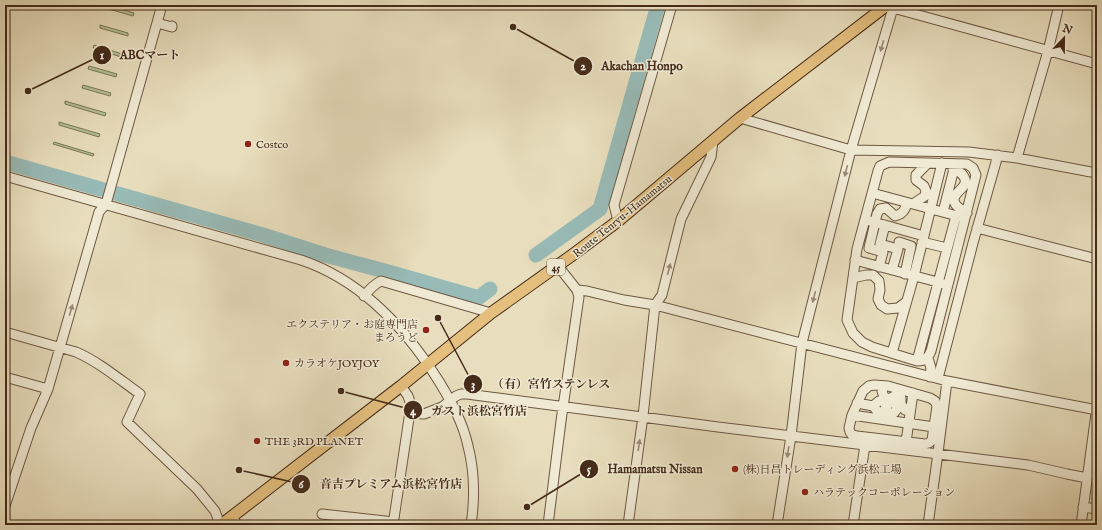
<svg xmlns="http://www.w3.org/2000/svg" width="1102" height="530" font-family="'IM FELL English','Noto Serif JP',serif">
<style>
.green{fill:#b3c293;stroke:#7c7656}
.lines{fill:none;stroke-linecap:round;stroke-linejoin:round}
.river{stroke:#98bbb7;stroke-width:15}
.minor-casing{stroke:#6d5842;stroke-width:11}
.major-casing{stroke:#442b19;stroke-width:13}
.minor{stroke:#f0ead4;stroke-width:9}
.major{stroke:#e4bf7e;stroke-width:11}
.oneway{fill:#9a8a76}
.poi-dot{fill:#8f2418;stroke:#f0ead4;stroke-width:1.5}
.labels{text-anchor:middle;stroke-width:3;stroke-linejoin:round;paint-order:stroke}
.shield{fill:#f0ead4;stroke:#786451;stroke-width:1}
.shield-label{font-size:10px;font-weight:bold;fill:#442b19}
.poi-label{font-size:11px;fill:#442b19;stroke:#f0ead4;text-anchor:start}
.street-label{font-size:11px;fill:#442b19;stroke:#f0ead4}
.leader{fill:none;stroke:#442b19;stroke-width:1.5}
.callout-dot{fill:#442b19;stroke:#f0ead4;stroke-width:1.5}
.mark-label{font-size:12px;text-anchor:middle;font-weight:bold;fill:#fff}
.callout-label{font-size:12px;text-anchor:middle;font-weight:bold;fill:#442b19;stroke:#f0ead4;stroke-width:3;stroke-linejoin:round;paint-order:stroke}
</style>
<rect width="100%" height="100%" fill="#e8debd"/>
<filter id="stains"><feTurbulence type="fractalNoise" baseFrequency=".005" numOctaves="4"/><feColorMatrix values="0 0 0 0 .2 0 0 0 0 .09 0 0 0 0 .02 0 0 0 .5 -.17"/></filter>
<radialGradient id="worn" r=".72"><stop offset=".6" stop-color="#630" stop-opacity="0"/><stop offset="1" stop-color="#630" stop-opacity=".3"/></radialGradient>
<path class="green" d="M107,5L134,13L133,16L105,8Z
M100,25L128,33V36L100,28Z
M94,45L122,54L121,57L93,48Z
M89,66L117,74L116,77L88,69Z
M83,85L111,93L110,96L82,88Z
M65,101L106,113L105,116L65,104Z
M59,122L100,134L99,137L59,125Z
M54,142L94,154L93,156L53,144Z"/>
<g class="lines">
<path class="river" d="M5,162L263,235L325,255L392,273L476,297L478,298L490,289
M536,255L600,209L658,5"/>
<defs>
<path id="minor" d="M875,5L893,8L1097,64
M157,23L172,27V26
M740,118L851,150L969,152L1017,158L1091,172H1097
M1017,158L1048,51L1059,5
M889,162L967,164L973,168L976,175L931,351C928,358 925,361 917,361L872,347L862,342L853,333L847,320L857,249L878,171L880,166Z
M953,170C959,171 963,173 965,179C968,188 954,191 954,200C954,206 962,210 967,213
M5,176L301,260C361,280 407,330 440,383C452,403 463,423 468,446C475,473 475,498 471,525
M872,193L961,217
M913,204L925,196L926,191L924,186L916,180V175L928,163
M943,212L955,165
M618,221L614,205L672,5
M870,221L924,236
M885,225L880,244L898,249L892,270
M977,228L1097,259
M899,242L911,246L905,274
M922,242L947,248
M855,260L945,284
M558,266L577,290L587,291L624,300L655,305L947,381L1097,410
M879,267L883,252L869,248L877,214L880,209L886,208L895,216C903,214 905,210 907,203
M853,278L866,275H873L879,281L880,290L878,299L881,305L887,309L898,308L906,302
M364,296C369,290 374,284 381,281L491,313
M5,332L76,352C99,362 119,379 140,394L127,422L197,489L215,511L220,525
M892,353L914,276L942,163
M928,358L931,368L930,377
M917,361L956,216
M5,377L48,389
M938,378L973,243L998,155
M874,385L888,386L930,398L935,401L937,406L932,440L929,443L925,444L857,436L852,435L850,432L849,428L852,415L863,391L869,386Z
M884,386L882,391L884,397L889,399C894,396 896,394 901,398V404L905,410
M857,403L873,406L879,401C887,401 885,407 888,413H894L897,409V406L893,402L889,403C887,406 885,410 882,413L877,411L873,406
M410,413L424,414L442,407L456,396L461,394H467L718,427L1028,465L1067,474L1087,478
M852,415L934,427
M906,442L913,393
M5,506L31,428L48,389L99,212L106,204L162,5
M1083,507L1097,509
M322,514L394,522
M232,516L237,525
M393,525L411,405L408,396L401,386
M548,525L561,421L579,297L577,290
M628,525L643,416L655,305L662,295L681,219L711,157L713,141
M777,525L791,436L802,343L851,150L893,8
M853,525L865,445
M928,525L938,453L947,381
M1081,525L1097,406"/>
<path id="major" d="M221,525L401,386L491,313L571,256L618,221L740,118L887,5"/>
</defs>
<use href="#minor" class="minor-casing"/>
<use href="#major" class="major-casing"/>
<use href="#minor" class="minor"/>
<use href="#major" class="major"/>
</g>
<defs><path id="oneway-solid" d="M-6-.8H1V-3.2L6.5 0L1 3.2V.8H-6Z"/></defs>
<g class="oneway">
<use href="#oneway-solid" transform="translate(882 46) rotate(106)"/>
<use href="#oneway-solid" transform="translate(846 171) rotate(104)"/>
<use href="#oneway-solid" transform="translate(669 269) rotate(-76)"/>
<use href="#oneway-solid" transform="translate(814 297) rotate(104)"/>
<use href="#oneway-solid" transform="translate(71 310) rotate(-74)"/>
<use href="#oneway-solid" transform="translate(639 445) rotate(-82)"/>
<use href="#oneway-solid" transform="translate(788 452) rotate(99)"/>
</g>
<g class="poi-dot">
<circle cx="248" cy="144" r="4"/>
<circle cx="426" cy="330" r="4"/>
<circle cx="286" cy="363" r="4"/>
<circle cx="257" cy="441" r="4"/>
<circle cx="735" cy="469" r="4"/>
<circle cx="805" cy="492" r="4"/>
</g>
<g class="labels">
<rect class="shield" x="547" y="259" width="18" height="16" rx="3"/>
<g class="shield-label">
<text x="556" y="271">45</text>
</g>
<g class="poi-label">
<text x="256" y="148">Costco</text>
<text x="418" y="328" text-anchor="end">エクステリア・お庭専門店<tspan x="418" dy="13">まろうど</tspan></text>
<text x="294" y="367">カラオケJOYJOY</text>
<text x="265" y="445">THE 3RD PLANET</text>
<text x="743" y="473">(株)日昌トレーディング浜松工場</text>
<text x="813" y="496">ハラテックコーポレーション</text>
</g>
<g class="street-label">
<text transform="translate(622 216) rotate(-39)" y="4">Route Tenryu-Hamamatsu</text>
</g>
</g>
<path class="leader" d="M28 91L102 55M513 27L583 66M438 318L473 384M341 391L413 410M527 507L589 469M239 470L301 484"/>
<g class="callout-dot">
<circle cx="28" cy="91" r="4"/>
<circle cx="513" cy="27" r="4"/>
<circle cx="438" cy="318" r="4"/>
<circle cx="341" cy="391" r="4"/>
<circle cx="527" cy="507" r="4"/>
<circle cx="239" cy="470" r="4"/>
<circle cx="102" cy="55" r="10"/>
<circle cx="583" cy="66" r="10"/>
<circle cx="473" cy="384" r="10"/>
<circle cx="413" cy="410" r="10"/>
<circle cx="589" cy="469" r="10"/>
<circle cx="301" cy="484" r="10"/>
</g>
<g class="mark-label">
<text x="102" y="59">1</text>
<text x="583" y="70">2</text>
<text x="473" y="388">3</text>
<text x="413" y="415">4</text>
<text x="589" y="473">5</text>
<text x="301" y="488">6</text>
</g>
<g class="callout-label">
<text x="150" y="59">ABCマート</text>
<text x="642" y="70">Akachan Honpo</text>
<text x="551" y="388">（有）宮竹ステンレス</text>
<text x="479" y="415">ガスト浜松宮竹店</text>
<text x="655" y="473">Hamamatsu Nissan</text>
<text x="391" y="488">音吉プレミアム浜松宮竹店</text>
</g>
<rect width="1102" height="530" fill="none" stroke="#e8debd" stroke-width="20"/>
<rect x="6" y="6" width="1090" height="518" fill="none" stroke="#442b19" stroke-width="2"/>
<rect x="10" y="10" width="1082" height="510" fill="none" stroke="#442b19"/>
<g transform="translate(1064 38) rotate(22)" stroke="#f0ead4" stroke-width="3" paint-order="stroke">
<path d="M0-3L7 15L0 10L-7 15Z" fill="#442b19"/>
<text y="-6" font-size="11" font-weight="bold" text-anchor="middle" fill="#442b19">N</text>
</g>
<rect width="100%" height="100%" filter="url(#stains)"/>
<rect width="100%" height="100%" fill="url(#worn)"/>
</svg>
